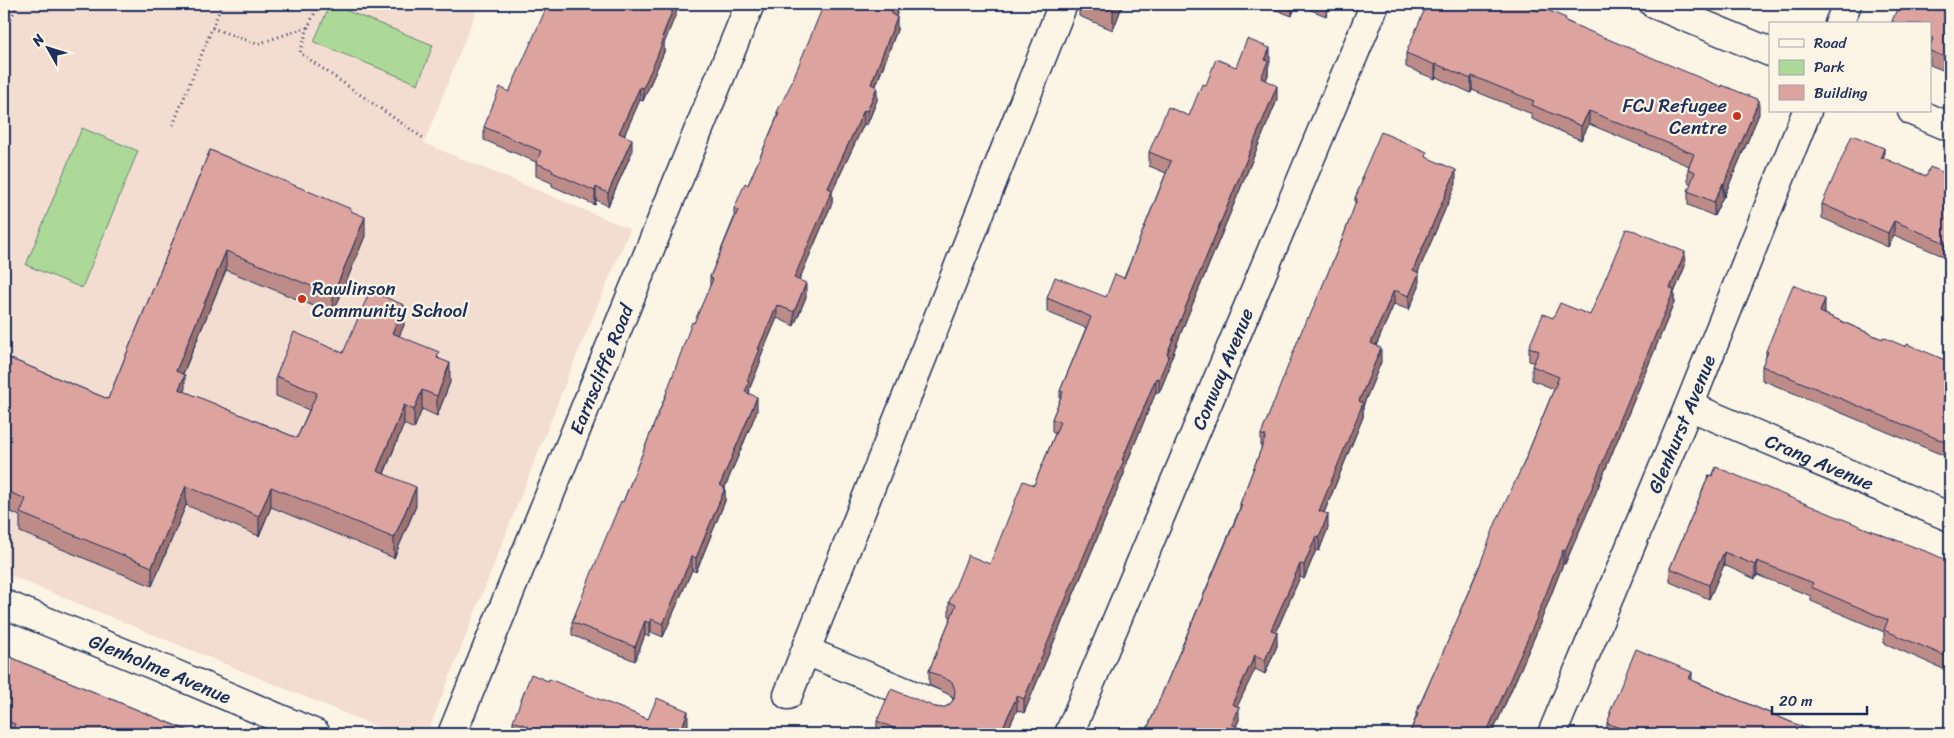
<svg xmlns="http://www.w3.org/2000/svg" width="1954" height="738" font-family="Sriracha,sans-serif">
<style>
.built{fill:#f3dcd0}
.green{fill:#acd997;stroke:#64847a}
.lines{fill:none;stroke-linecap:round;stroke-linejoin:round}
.minor-casing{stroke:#1b2f5e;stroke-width:31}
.path{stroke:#1b2f5e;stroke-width:3;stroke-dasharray:1 4;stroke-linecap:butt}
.minor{stroke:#fcf5e5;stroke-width:28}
.wall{fill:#be8c88;stroke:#1b2f5e}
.shaded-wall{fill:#9b726f;stroke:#1b2f5e}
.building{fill:#dda39e;stroke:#1b2f5e}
.poi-dot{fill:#c8321e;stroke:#fcf5e5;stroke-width:2}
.labels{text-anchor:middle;stroke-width:4.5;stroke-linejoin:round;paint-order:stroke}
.poi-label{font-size:19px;fill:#1b2f5e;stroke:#fcf5e5;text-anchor:end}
.street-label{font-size:19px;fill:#1b2f5e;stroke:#fcf5e5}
</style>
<rect width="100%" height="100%" fill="#fcf5e5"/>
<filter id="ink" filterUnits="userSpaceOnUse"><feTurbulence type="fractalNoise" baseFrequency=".02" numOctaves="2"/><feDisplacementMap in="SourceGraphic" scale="10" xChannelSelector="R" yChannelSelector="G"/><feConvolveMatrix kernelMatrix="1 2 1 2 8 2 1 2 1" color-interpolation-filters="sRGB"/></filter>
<g filter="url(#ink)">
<path class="built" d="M4,4H479L424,143L630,229L571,369L429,729L423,734H395L4,573Z"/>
<path class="green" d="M330,4L433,45L418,84L314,42Z
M82,128L138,151L82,288L26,265Z"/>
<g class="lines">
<defs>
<g id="minor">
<path d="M1654,4L1770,52"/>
<path d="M1839,24L1847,4"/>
<path d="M1912,111L1950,127"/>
<path id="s1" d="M1689,406L1950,517"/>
<path id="s2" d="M4,604L156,666L316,734"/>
<path d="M806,651L940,706"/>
<path d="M788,695L1063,4"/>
<path id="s3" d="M452,734L750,4"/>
<path id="s4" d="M1069,734L1375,4"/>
<path id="s5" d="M1552,734L1689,406L1807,111"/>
</g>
</defs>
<use href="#minor" class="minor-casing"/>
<path class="path" d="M308,27L300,53L423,138
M212,28L257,44L308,27L319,4
M4,32L18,4
M173,125L222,4"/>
<use href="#minor" class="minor"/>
</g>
<path class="wall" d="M901,4L896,16L897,30L876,86L877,100L867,125L864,124L832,192V203L799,280L806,297L794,326L777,318L760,358V363L749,390V394L757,411L725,487V501L696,572L692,570L663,637L651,632L649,637L645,635L635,661L572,635V622L623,502L665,397L694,323L710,287V277L734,218V209L748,185L777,117V112Z
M1079,4H1123L1113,30L1079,16Z
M1253,4H1331L1326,16L1296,4L1292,16L1266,6L1265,9Z
M1950,4V73L1930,65V24H1892V21Z
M1538,11L1566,21L1759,114L1724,197H1723L1714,216L1688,205V191L1691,184L1688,182V169L1689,166L1589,124L1581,140L1532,119V114L1472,90L1471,93L1436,77L1435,79L1406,67V53Z
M664,44V52L643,101L640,100L624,135L632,152L608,206L596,200L595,205L552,186V183L536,176V162L484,140V127L509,92Z
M1270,62L1268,67V75L1266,80L1277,100L1186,320L1169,364V369L1159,393L1156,392L1137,438L1124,470V474L1024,713L1017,710L1006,734H877V721L935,707L943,708L949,705L954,699L952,696L929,685V671L951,617L949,616V602L990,564L1034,485L1055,434L1052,432V419L1060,399V391L1086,328L1047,312V298L1106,297L1124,278L1166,173L1149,166V152L1189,116L1206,85L1236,67Z
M210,150L351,211L365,236L333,314L226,270L183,374L185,392L297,438L309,410L276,396V376L343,353L404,325L399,336L439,358L450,382L437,416L422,409L414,429L404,424L384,474L416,506L394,558L271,507L259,536L186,505L152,586L20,532V516L4,509V356L108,399Z
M1427,158L1456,184L1418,272L1419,287L1409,310L1394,304L1376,346L1381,362L1363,406V417L1324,513L1328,528L1319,551L1316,550L1304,579L1300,577L1276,632L1277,646L1265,674L1255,669L1237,706L1239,720L1236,726L1239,734H1145L1240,508V504L1261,449V435L1343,237L1355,206V198L1362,182V176Z
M1884,159L1926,176L1950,175V259L1894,235L1888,247L1822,218V204Z
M1685,266L1674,293V303L1589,509L1565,564H1563L1535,636L1492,734H1409L1416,717V713L1460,614V611L1523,465L1554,389L1532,380V366L1534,363L1529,361V347L1553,318L1590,315Z
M1825,312V314L1882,339L1906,347L1950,362V458L1762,380V366L1766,358V351Z
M1709,475L1872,531L1950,562V672L1884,643V632L1811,601V596L1757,575L1755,579L1724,565L1709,599L1670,582V568Z
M4,654L26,664L196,734H6L4,733Z
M1692,680L1819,734H1607V723L1610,717V712Z
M548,681L648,719L688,725L685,734H513V721Z"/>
<path class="shaded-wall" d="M675,4H680L664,44V52L643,101V88Z
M895,4H901L891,28V14Z
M1113,4H1123L1113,30Z
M1292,4H1296L1292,16Z
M1326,4H1331L1326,16Z
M897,17V30L871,98V84Z
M1270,48V62L1268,67V75L1261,92V78L1265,60Z
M1436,64V77L1435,79V65Z
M1472,76V90L1471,93V79Z
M1277,86V100L1186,320L1169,364V369L1159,393V379L1167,354L1186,306Z
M640,87V100L619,147V133Z
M877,87V100L867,125V111Z
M1759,100V114L1724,197V184Z
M864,110V124L832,192V203L794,292V278L828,188Z
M1589,111V124L1581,140V126Z
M632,139V152L608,206V193Z
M1884,148V162L1881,157Z
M1456,170V184L1413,284V270Z
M1723,183V197L1714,216V202Z
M596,187V200L595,205V191Z
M365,217V236L333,314V295Z
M1894,221V235L1888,247V233Z
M226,251V270L176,390V371Z
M1685,252V266L1674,293V303L1589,509L1565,564V551L1670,288Z
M1419,273V287L1409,310V296Z
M806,283V297L794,326V312Z
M1394,290V304L1371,357V343Z
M1825,299V312L1820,326V312Z
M404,305V325L392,353V333Z
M777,305V318L760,358V363L749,390V396L745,392L747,381L758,349Z
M1381,348V362L1363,406V417L1319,525V511L1359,401Z
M450,363V382L437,416V396Z
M185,375V395L179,389Z
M1156,378V392L1124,470V474L1024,713V699L1137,424Z
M422,390V409L414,429V410Z
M757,397V411L720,499V485Z
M404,405V424L377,490V471Z
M186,486V505L152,586V567Z
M271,487V507L259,536V516Z
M416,487V506L394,558V538Z
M725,488V501L696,572V558Z
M1328,514V528L1319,551V538Z
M1316,536V550L1304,579V565Z
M1563,550V564L1535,636L1492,734H1486Z
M1724,552V565L1709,599V585Z
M692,556V570L663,637V624Z
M1757,561V575L1755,579V565Z
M1300,564V577L1271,643V630Z
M651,619V632L649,637V623Z
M645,621V635L635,661V647Z
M1277,632V646L1265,674V660Z
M1255,655V669L1232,718V704Z
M1692,672V686L1689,679Z
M1017,696V710L1006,734H1000Z
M1239,707V720L1233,734L1232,724Z
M688,711V725L685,734H680Z"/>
<path class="building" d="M548,4H675L662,37L664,38L656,59L643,88L640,87L619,133L632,139L608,193L596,187L595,191L552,172L553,170L536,163L541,151L484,127L500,87L509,92Z
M824,4H895L891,14L897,17L871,84L877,87L867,111L864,110L828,188L832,190L794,278L806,283L794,312L777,305L758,349H760L747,381L749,382L745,392L757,397L720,485L725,488L696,558L692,556L663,624L651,619L649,623L645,621L635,647L572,622L602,547L621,501L623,502L665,397L692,322L694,323L713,279L710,277L738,210L734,209L745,183L748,185L779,113L777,112L790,86Z
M1427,4H1521L1538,11L1540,7L1566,18L1565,21L1722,87V85L1759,100L1724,184L1723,183L1714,202L1688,191L1695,172L1688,169L1694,154L1589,111L1581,126L1532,105L1534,101L1472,76L1471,79L1436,64L1435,65L1406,53Z
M1899,4H1950V59L1930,51V48L1933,38L1930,37V24H1898L1892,21Z
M1247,39L1270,48L1265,60L1268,61L1261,78L1277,86L1186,306L1167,354L1169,355L1159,379L1156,378L1137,424L1122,460H1124L1024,699L1017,696L1000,734H908L877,721L891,689L935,707L943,708L949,705L954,699L955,690L952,682L929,671L956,605L949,602L968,555L990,564L1023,481L1034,485L1060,422L1052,419L1063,392L1060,391L1091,317L1047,298L1055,277L1106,297L1115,274L1124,278L1171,161L1149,152L1168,107L1189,116L1202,84L1206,85L1216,59L1236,67Z
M1381,132L1427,152L1426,157L1456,170L1413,270L1419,273L1409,296L1394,290L1371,343L1381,348L1359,401L1363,403L1319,511L1328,514L1319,538L1316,536L1304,565L1300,564L1271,630L1277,632L1265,660L1255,655L1232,704L1239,707L1232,724L1239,728L1237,734H1145L1242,505L1240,504L1266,436L1261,435L1307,317L1309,318L1343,237L1357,199L1355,198L1364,177L1362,176Z
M1852,135L1884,148L1881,157L1926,176L1930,167L1950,175V245L1894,221L1888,233L1822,204Z
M210,150L351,209V211L365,217L333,295L226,251L176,371L185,375L179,389L297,438L317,393L276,376L294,332L343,353L370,291L404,305L392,333L439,352L437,358L450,363L437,396L422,390L414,410L404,405L377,471L416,487L394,538L271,487L259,516L186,486L152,567L20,513L26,499L4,490V356L108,399Z
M1626,229L1635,231L1685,252L1670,288L1674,290L1589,495L1565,551L1563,550L1535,622L1486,734H1409L1418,714L1416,713L1422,700L1461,611H1460L1478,570L1496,522L1523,465L1559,377L1532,366L1539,351L1529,347L1543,314L1553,318L1560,303L1590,315Z
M1793,285L1825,299L1820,312L1882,339L1883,337L1906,347L1907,344L1950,362V444L1762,366L1768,352L1766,351Z
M1716,467L1872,531L1933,554L1950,562V658L1884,630L1888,620L1811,587L1813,583L1757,561L1755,565L1724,552L1709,585L1670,568L1709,475L1712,476Z
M1636,649L1692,672L1689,679L1819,734H1634L1607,723L1611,713L1610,712Z
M4,654L26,664L196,734H11L15,724L4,720Z
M531,674L548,681L549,679L648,719L657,698L688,711L680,733L683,734H525L528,726L513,721Z"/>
</g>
<g class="poi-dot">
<circle cx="1737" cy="116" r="5"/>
<circle cx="302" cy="299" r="5"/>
</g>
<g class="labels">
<g class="poi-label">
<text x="1727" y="112">FCJ Refugee<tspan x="1727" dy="22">Centre</tspan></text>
<text x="312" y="295" text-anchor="start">Rawlinson<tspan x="312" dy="22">Community School</tspan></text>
</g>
<g class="street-label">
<text dy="7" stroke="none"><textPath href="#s3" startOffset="394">Earnscliffe Road</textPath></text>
<text dy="7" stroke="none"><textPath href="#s4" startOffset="396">Conway Avenue</textPath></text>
<text dy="7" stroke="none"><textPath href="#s5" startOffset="336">Glenhurst Avenue</textPath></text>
<text dy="7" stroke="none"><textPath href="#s1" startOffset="142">Crang Avenue</textPath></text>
<text dy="7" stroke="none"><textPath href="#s2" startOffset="169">Glenholme Avenue</textPath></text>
</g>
</g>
<rect width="1954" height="738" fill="none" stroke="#fcf5e5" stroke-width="20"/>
<rect x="10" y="10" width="1934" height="718" fill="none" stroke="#1b2f5e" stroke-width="2" filter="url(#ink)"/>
<rect x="1769" y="22" width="162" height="90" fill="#fcf5e5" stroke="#a2a6af"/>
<rect x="1779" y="39" width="25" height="8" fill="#fcf5e5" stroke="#a2a6af"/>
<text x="1814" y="48" font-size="15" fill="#1b2f5e">Road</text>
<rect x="1779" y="60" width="25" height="15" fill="#acd997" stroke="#a2a6af"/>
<text x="1814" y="72" font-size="15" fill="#1b2f5e">Park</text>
<rect x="1779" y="85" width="25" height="15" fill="#dda39e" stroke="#a2a6af"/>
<text x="1814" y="98" font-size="15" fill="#1b2f5e">Building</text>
<g transform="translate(48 48) rotate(309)" stroke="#fcf5e5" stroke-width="4" paint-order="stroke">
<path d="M0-4L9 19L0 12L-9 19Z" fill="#1b2f5e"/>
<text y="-8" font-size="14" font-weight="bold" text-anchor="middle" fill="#1b2f5e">N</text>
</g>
<path d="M1772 706v8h95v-8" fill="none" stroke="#1b2f5e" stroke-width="2.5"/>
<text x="1779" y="706" font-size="15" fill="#1b2f5e" stroke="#fcf5e5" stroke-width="4" paint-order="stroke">20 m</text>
</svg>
